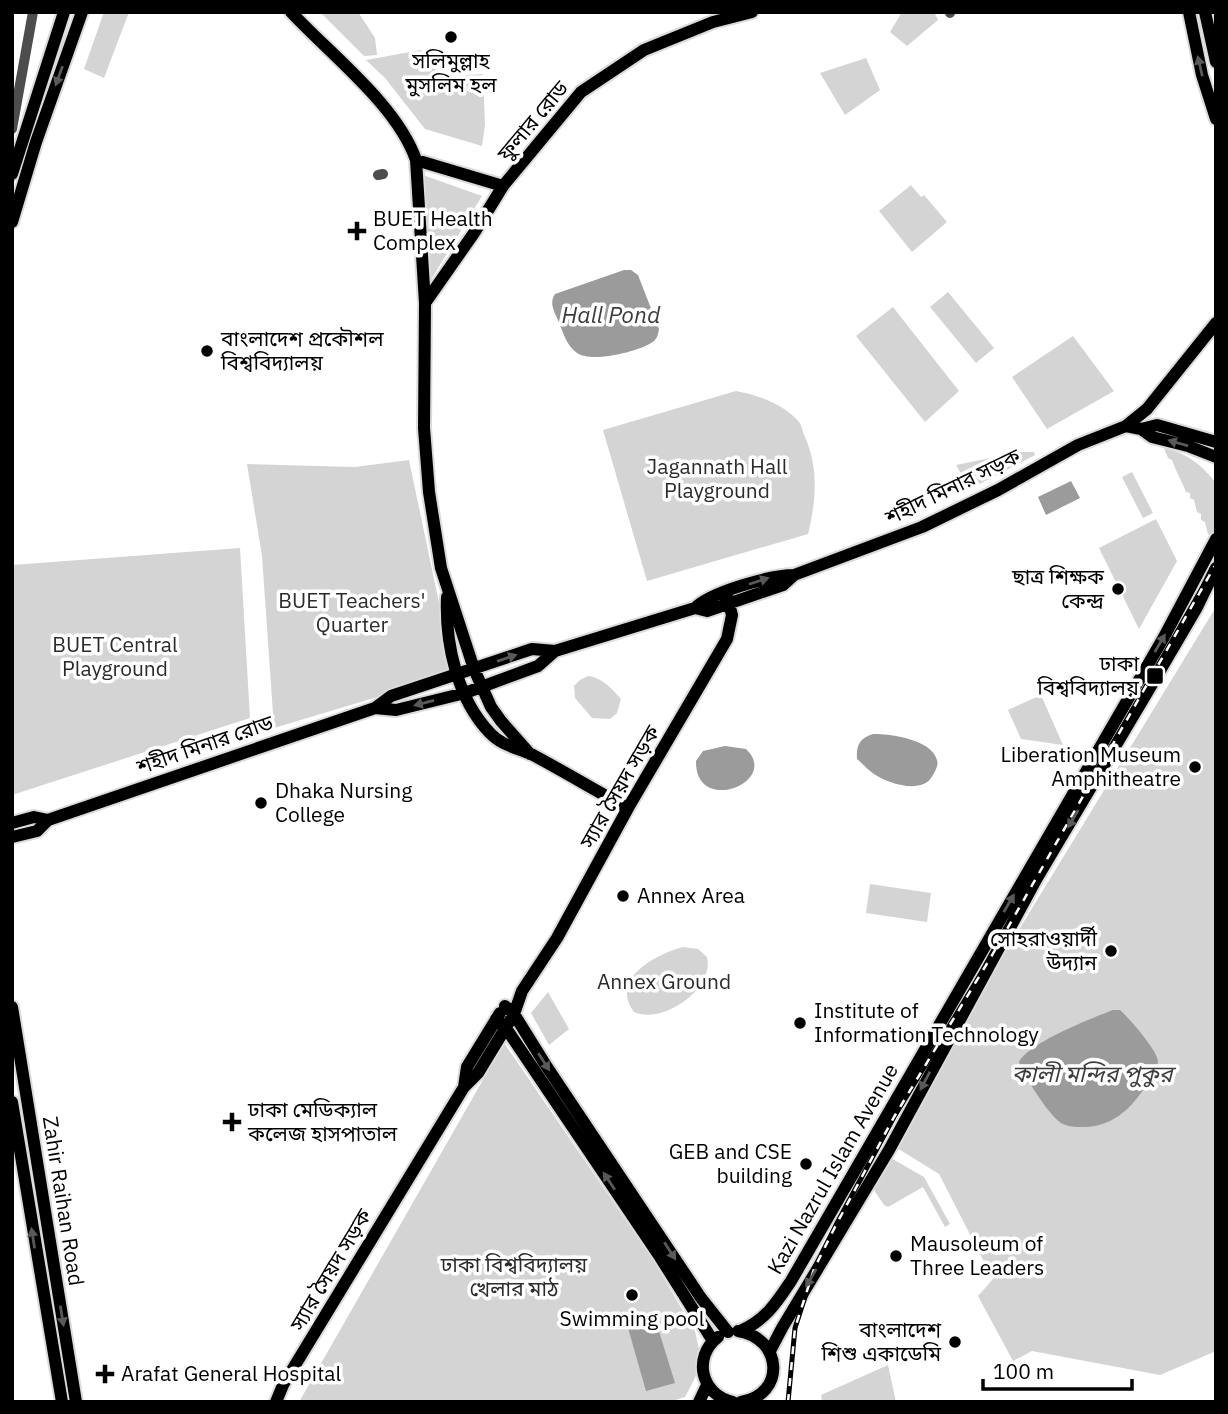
<svg xmlns="http://www.w3.org/2000/svg" width="1228" height="1414" font-family="'IBM Plex Sans','Noto Sans Bengali',sans-serif">
<style>
.green{fill:#d4d4d4}
.water{fill:#9b9b9b}
.lines{fill:none;stroke-linecap:round;stroke-linejoin:round}
.major-casing{stroke:#dbdbdb;stroke-width:16}
.minor{stroke:#4d4d4d;stroke-width:10}
.major{stroke:#000;stroke-width:12}
.rail-casing{stroke:#000;stroke-width:5}
.rail{stroke:#fff;stroke-width:2.5;stroke-dasharray:8;stroke-linecap:butt}
.oneway{fill:#595959}
.poi-dot{fill:#000;stroke:#fff;stroke-width:2.5}
.labels{text-anchor:middle;stroke-width:7;stroke-linejoin:round;paint-order:stroke}
.poi-label{font-size:21px;fill:#000;stroke:#fff;text-anchor:start}
.street-label{font-size:21px;fill:#000;stroke:#fff}
.park-label{font-size:21px;fill:#2b2b2b;stroke:#fff}
.water-label{font-size:23px;font-style:italic;fill:#3c3c3c;stroke:#fff}
</style>
<rect width="100%" height="100%" fill="#fff"/>
<path class="green" d="M104,12H129L104,78L84,69Z
M320,12H358L375,38L377,55L364,56Z
M902,12H934L938,20L907,46L890,32Z
M421,50L442,77L483,74L485,125L482,146L425,129L385,78L366,60Z
M866,58L880,90L845,115L820,73Z
M423,175L482,196L429,283Z
M911,185L921,197L924,195L947,222L912,252L879,211Z
M948,292L994,348L976,363L930,307Z
M893,307L959,391L925,422L856,336Z
M1073,336L1114,391L1047,429L1012,377Z
M736,391C758,395 784,404 799,422C802,426 803,433 805,437C819,469 816,501 808,534L647,581L603,430Z
M1164,448C1187,453 1202,465 1216,483V528L1212,536L1208,534L1205,522L1201,520V514L1197,512L1194,500L1190,498V493L1186,492C1182,481 1176,472 1172,460L1168,458Z
M1019,452H1034L1035,455L970,489L956,465Z
M409,460L454,674L274,728L262,556L247,464L355,467Z
M1132,472L1153,513L1143,518L1122,477Z
M1156,519L1177,561L1139,629L1099,548Z
M240,548L250,718L12,795V565Z
M1216,607V1351L1160,1375L1032,1351L1013,1361L978,1296L993,1279L939,1174L897,1148L965,1018Z
M588,676C603,678 611,688 621,699L617,713L610,719L592,718L575,698L574,686L580,680Z
M1041,695L1063,745L1021,739L1008,710Z
M870,884L931,893L927,922L866,913Z
M683,947L698,949L707,957C715,989 662,1025 634,1012C609,979 656,954 683,947Z
M548,992L569,1029L549,1045L531,1013Z
M504,1043L653,1260L695,1331L700,1354L698,1372L685,1397L669,1402H299Z
M889,1157L924,1177L950,1224L945,1227L923,1187L888,1207L884,1205L872,1187Z
M888,1365L896,1402H822L821,1395Z"/>
<path class="water" d="M624,270H631L638,275L659,329C658,335 657,340 651,343C637,352 591,363 577,353C566,345 563,332 558,320C554,311 549,303 555,294Z
M1071,481L1080,498L1046,515L1038,497Z
M873,734C891,734 931,739 937,760C939,765 935,771 933,775C923,795 889,784 874,774C868,770 863,764 857,759C856,745 860,738 873,734Z
M725,746L746,749C781,782 695,816 696,761L703,751Z
M1113,1010H1120C1129,1018 1157,1050 1158,1061C1158,1072 1148,1082 1143,1090C1129,1111 1109,1128 1082,1127C1075,1127 1068,1127 1061,1123C1051,1116 1041,1100 1034,1090C1029,1081 1022,1072 1019,1062C1028,1043 1092,1018 1113,1010Z
M653,1312L675,1383L646,1391L626,1321Z"/>
<g class="lines">
<defs>
<path id="major" d="M291,12C331,55 397,105 416,160L425,303L424,428L429,492L441,568L474,669L491,707L501,721L530,754
M1189,12L1202,75L1216,119
M1205,12L1216,62
M416,160L503,186
M12,174L64,12
M12,222L36,142L82,12
M425,303L474,233L503,186L581,92L644,50L713,22L752,12
M1126,426L1141,429L1152,437L1188,446L1216,457
M1141,429L1157,425L1216,442
M447,597C445,643 457,699 490,733C502,746 518,748 533,755C565,772 596,791 628,808
M695,608C711,592 771,575 794,575L922,527L998,490L1078,445L1126,426L1147,409L1216,323
M375,708L396,710L465,693L538,666L555,651L695,608L707,611L783,585L794,575
M12,823L34,817L48,820
M12,837L37,831L48,820L375,708L391,696L532,649L555,651
M505,1006L514,1014L545,1064L701,1298L728,1332
M12,1007L76,1402
M496,1019L506,1028L660,1257L713,1341
M464,1087L467,1067L500,1013
M12,1102L62,1402
M738,1331C783,1338 786,1395 741,1402
M740,1331C765,1321 777,1302 791,1281L1164,637L1216,539
M718,1337C692,1357 701,1395 733,1402
M770,1351L782,1328L889,1150L1037,878L1148,691L1196,609L1216,568
M276,1402L283,1385L464,1087L478,1073L514,1014L522,991L557,938L628,808L727,639L732,615L726,592
M699,1402L707,1385"/>
</defs>
<use href="#major" class="major-casing"/>
<path class="minor" d="M950,12V13
M12,129L33,12
M378,175L383,174"/>
<use href="#major" class="major"/>
<defs>
<path id="rail" d="M788,1402L795,1328L814,1269L836,1225L894,1117L991,957L1216,564"/>
</defs>
<use href="#rail" class="rail-casing"/>
<use href="#rail" class="rail"/>
</g>
<defs><path id="oneway-solid" d="M-6-.8H1V-3.2L6.5 0L1 3.2V.8H-6Z" transform="scale(1.75)"/></defs>
<g class="oneway">
<use href="#oneway-solid" transform="translate(1200 66) rotate(-103)"/>
<use href="#oneway-solid" transform="translate(59 76) rotate(110)"/>
<use href="#oneway-solid" transform="translate(1178 443) rotate(-164)"/>
<use href="#oneway-solid" transform="translate(759 581) rotate(-18)"/>
<use href="#oneway-solid" transform="translate(1160 643) rotate(-60)"/>
<use href="#oneway-solid" transform="translate(507 658) rotate(-19)"/>
<use href="#oneway-solid" transform="translate(424 703) rotate(166)"/>
<use href="#oneway-solid" transform="translate(1073 819) rotate(120)"/>
<use href="#oneway-solid" transform="translate(1009 903) rotate(-60)"/>
<use href="#oneway-solid" transform="translate(544 1062) rotate(57)"/>
<use href="#oneway-solid" transform="translate(925 1081) rotate(118)"/>
<use href="#oneway-solid" transform="translate(609 1181) rotate(-124)"/>
<use href="#oneway-solid" transform="translate(33 1238) rotate(-99)"/>
<use href="#oneway-solid" transform="translate(670 1251) rotate(57)"/>
<use href="#oneway-solid" transform="translate(811 1278) rotate(120)"/>
<use href="#oneway-solid" transform="translate(62 1316) rotate(81)"/>
</g>
<g class="poi-dot">
<circle cx="451" cy="37" r="7"/>
<path d="M353.5 220.5h7v7h7v7h-7v7h-7v-7h-7v-7h7z"/>
<circle cx="207" cy="351" r="7"/>
<circle cx="1118" cy="589" r="7"/>
<rect x="1146" y="667" width="18" height="18" rx="3.5"/>
<circle cx="1195" cy="767" r="7"/>
<circle cx="261" cy="803" r="7"/>
<circle cx="623" cy="896" r="7"/>
<circle cx="1111" cy="951" r="7"/>
<circle cx="800" cy="1023" r="7"/>
<path d="M228.5 1111.5h7v7h7v7h-7v7h-7v-7h-7v-7h7z"/>
<circle cx="806" cy="1164" r="7"/>
<circle cx="896" cy="1256" r="7"/>
<circle cx="632" cy="1295" r="7"/>
<circle cx="955" cy="1342" r="7"/>
<path d="M101.5 1363.5h7v7h7v7h-7v7h-7v-7h-7v-7h7z"/>
</g>
<g class="labels">
<g class="poi-label">
<text x="451" y="68" text-anchor="middle">সলিমুল্লাহ<tspan x="451" dy="24">মুসলিম হল</tspan></text>
<text x="373" y="226">BUET Health<tspan x="373" dy="24">Complex</tspan></text>
<text x="221" y="346">বাংলাদেশ প্রকৌশল<tspan x="221" dy="24">বিশ্ববিদ্যালয়</tspan></text>
<text x="1104" y="584" text-anchor="end">ছাত্র শিক্ষক<tspan x="1104" dy="24">কেন্দ্র</tspan></text>
<text x="1139" y="671" text-anchor="end">ঢাকা<tspan x="1139" dy="24">বিশ্ববিদ্যালয়</tspan></text>
<text x="1181" y="762" text-anchor="end">Liberation Museum<tspan x="1181" dy="24">Amphitheatre</tspan></text>
<text x="275" y="798">Dhaka Nursing<tspan x="275" dy="24">College</tspan></text>
<text x="637" y="903">Annex Area</text>
<text x="1097" y="946" text-anchor="end">সোহরাওয়ার্দী<tspan x="1097" dy="24">উদ্যান</tspan></text>
<text x="814" y="1018">Institute of<tspan x="814" dy="24">Information Technology</tspan></text>
<text x="248" y="1117">ঢাকা মেডিক্যাল<tspan x="248" dy="24">কলেজ হাসপাতাল</tspan></text>
<text x="792" y="1159" text-anchor="end">GEB and CSE<tspan x="792" dy="24">building</tspan></text>
<text x="910" y="1251">Mausoleum of<tspan x="910" dy="24">Three Leaders</tspan></text>
<text x="632" y="1326" text-anchor="middle">Swimming pool</text>
<text x="941" y="1337" text-anchor="end">বাংলাদেশ<tspan x="941" dy="24">শিশু একাডেমি</tspan></text>
<text x="121" y="1381">Arafat General Hospital</text>
</g>
<g class="street-label">
<text transform="translate(533 121) rotate(-50)" y="7">ফুলার রোড</text>
<text transform="translate(953 487) rotate(-26)" y="7">শহীদ মিনার সড়ক</text>
<text transform="translate(205 745) rotate(-19)" y="7">শহীদ মিনার রোড</text>
<text transform="translate(620 787) rotate(-60)" y="7">স্যার সৈয়দ সড়ক</text>
<text transform="translate(833 1169) rotate(-60)" y="7">Kazi Nazrul Islam Avenue</text>
<text transform="translate(63 1201) rotate(81)" y="7">Zahir Raihan Road</text>
<text transform="translate(331 1270) rotate(-59)" y="7">স্যার সৈয়দ সড়ক</text>
</g>
<g class="park-label">
<text x="717" y="474">Jagannath Hall<tspan x="717" dy="24">Playground</tspan></text>
<text x="352" y="608">BUET Teachers'<tspan x="352" dy="24">Quarter</tspan></text>
<text x="115" y="652">BUET Central<tspan x="115" dy="24">Playground</tspan></text>
<text x="664" y="989">Annex Ground</text>
<text x="514" y="1272">ঢাকা বিশ্ববিদ্যালয়<tspan x="514" dy="24">খেলার মাঠ</tspan></text>
</g>
<g class="water-label">
<text x="611" y="323">Hall Pond</text>
<text x="1092" y="1082">কালী মন্দির পুকুর</text>
</g>
</g>
<rect width="1228" height="1414" fill="none" stroke="#000000" stroke-width="28"/>
<path d="M983 1379v10h149v-10" fill="none" stroke="#000000" stroke-width="3.5"/>
<text x="993" y="1379" font-size="21" fill="#000000" stroke="#ffffff" stroke-width="5" paint-order="stroke">100 m</text>
</svg>
